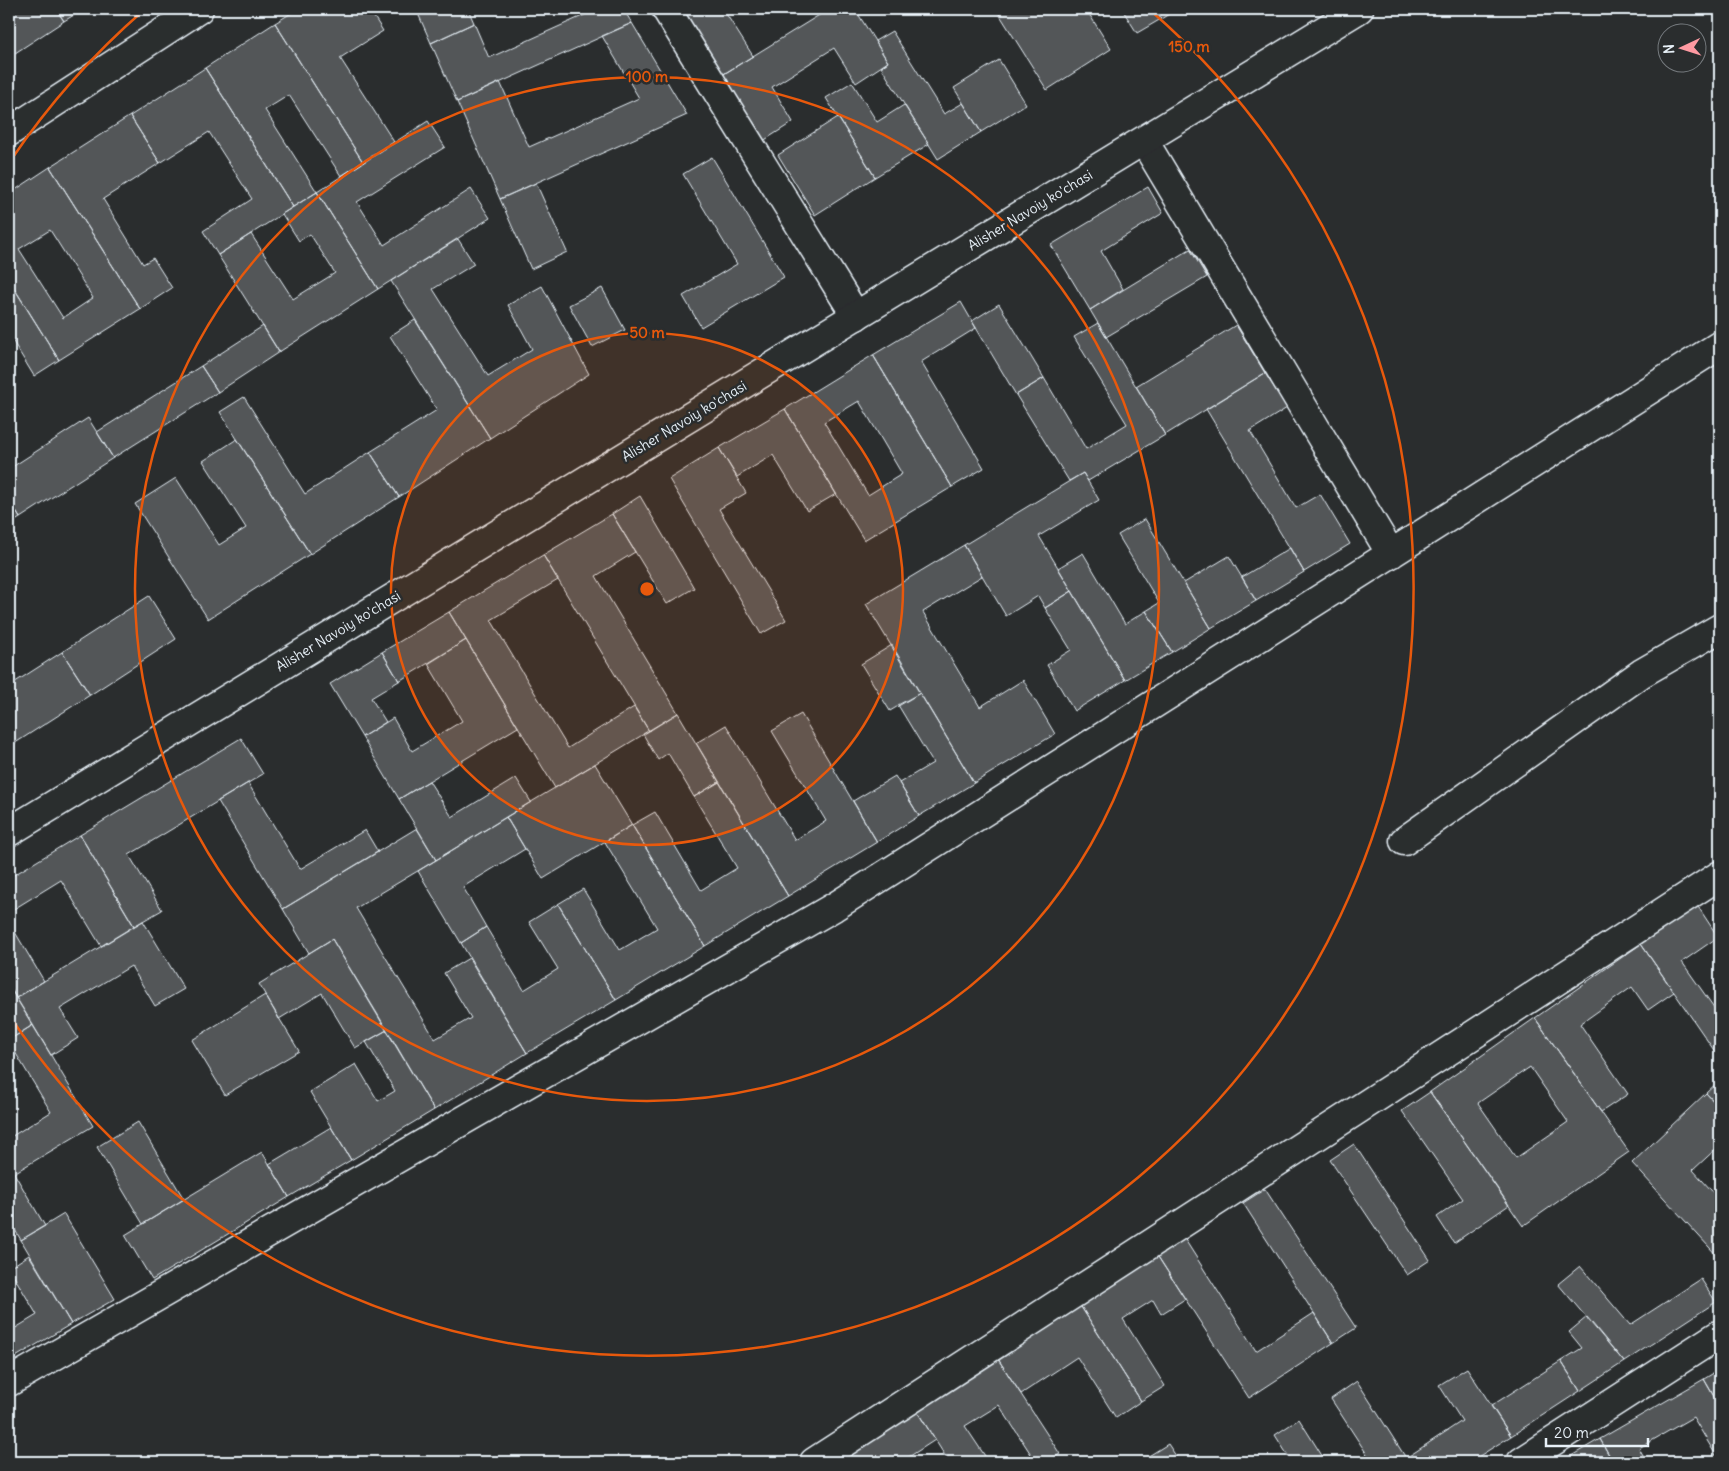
<svg xmlns="http://www.w3.org/2000/svg" width="1729" height="1471" font-family="Delius,sans-serif">
<style>
.building{fill:#535759;stroke:#e8f1f8;fill-rule:evenodd}
.lines{fill:none;stroke-linecap:round;stroke-linejoin:round}
.minor-casing{stroke:#e8f1f8;stroke-width:31}
.major-casing{stroke:#e8f1f8;stroke-width:31}
.minor{stroke:#2a2d2e;stroke-width:28}
.major{stroke:#2a2d2e;stroke-width:28}
.ring{fill:none;stroke:#e8590c;stroke-width:2.5}
.labels{text-anchor:middle;stroke-width:5;stroke-linejoin:round;paint-order:stroke}
.street-label{font-size:14px;fill:#e8f1f8;stroke:#2a2d2e}
.centre{fill:#e8590c;stroke:#2a2d2e;stroke-width:2.5}
.ring-label{font-size:15px;text-anchor:middle;font-weight:bold;fill:#e8590c;stroke:#2a2d2e;stroke-width:5;stroke-linejoin:round;paint-order:stroke}
</style>
<rect width="100%" height="100%" fill="#2a2d2e"/>
<filter id="ink" filterUnits="userSpaceOnUse"><feTurbulence type="fractalNoise" baseFrequency=".02" numOctaves="2"/><feDisplacementMap in="SourceGraphic" scale="10" xChannelSelector="R" yChannelSelector="G"/><feConvolveMatrix kernelMatrix="1 2 1 2 8 2 1 2 1" color-interpolation-filters="sRGB"/></filter>
<g filter="url(#ink)">
<path class="building" d="M9,9H56L64,21L9,57Z
M56,9H84L64,21Z
M298,9H369L383,31L340,58L394,142L363,162L275,23Z
M416,9H468L474,23L431,43Z
M587,9H623L632,23L457,102L431,43L474,23L489,58L589,13Z
M681,9H723L753,56L722,75Z
M829,9H855L888,62L856,83L834,48L772,87L793,122L763,141L722,75Z
M996,9H1056L1059,13L1065,9H1086L1111,49L1047,90Z
M1122,9H1154L1161,19L1137,33Z
M1154,9H1177L1161,19Z
M275,23L363,162L341,176L289,95L265,110L317,192L293,207L205,68Z
M632,23L687,115L500,199L457,102L500,82L529,147L639,98L602,36Z
M892,31L944,114L963,103L981,132L938,159L881,67L888,62L875,41Z
M999,60L1026,104L981,132L954,88Z
M205,68L293,207L218,255L203,231L252,199L209,132L160,163L130,116Z
M852,82L877,122L904,105L929,144L875,177L826,98Z
M130,116L160,163L103,199L143,264L153,258L172,288L140,309L50,167Z
M838,117L875,177L815,215L778,155Z
M428,121L445,147L357,202L384,245L471,189L490,218L378,289L317,192Z
M712,157L784,277L701,327L683,296L737,264L683,174Z
M50,167L140,309L59,360L9,280V194ZM50,230L93,298L63,318L19,249Z
M536,183L567,252L531,269L500,199Z
M1148,187L1163,213L1101,251L1123,289L1090,310L1051,245Z
M317,192L378,289L279,352L218,255L251,234L293,299L335,273L310,234L299,241L282,214Z
M458,239L474,264L433,289L488,376L532,349L508,305L542,286L589,374L490,438L391,281Z
M1190,249L1207,277L1106,337L1090,310Z
M9,280L59,360L34,376L9,335Z
M602,288L625,330L592,347L569,305Z
M961,302L976,328L921,362L984,468L952,487L873,355Z
M999,304L1044,378L1016,395L972,321Z
M415,320L490,438L399,497L370,452L437,410L390,336Z
M1098,323L1165,435L1088,481L1083,473L1069,481L1016,395L1044,378L1086,449L1127,424L1074,337Z
M1236,325L1265,373L1165,435L1136,386Z
M263,326L279,352L218,392L201,366Z
M873,355L952,487L864,540L785,409ZM859,401L902,474L868,495L824,422Z
M201,366L218,392L113,458L97,432Z
M1265,373L1287,408L1250,431L1296,508L1320,494L1350,544L1304,572L1206,409Z
M244,397L305,494L370,452L399,497L310,554L220,412Z
M785,409L836,494L807,511L773,455L737,477L719,448Z
M88,418L113,458L20,518L9,500V469Z
M237,439L310,554L208,619L135,504L176,478L219,545L246,528L203,461Z
M719,448L746,493L719,509L786,620L761,634L669,479Z
M1083,473L1099,500L1039,536L1072,591L1045,608L1038,596L1006,616L964,545Z
M640,496L694,588L667,604L612,514Z
M9,500L20,518L9,525Z
M612,514L635,552L596,576L678,713L649,731L543,555Z
M1145,519L1211,628L1172,652L1146,611L1159,603L1118,535Z
M964,545L982,576L923,612L980,707L1023,680L1055,734L974,783L866,604Z
M1290,548L1304,572L1256,601L1242,577Z
M1083,553L1125,624L1146,611L1172,652L1125,680L1058,568Z
M543,555L558,580L491,620L568,748L634,707L649,731L555,788L449,612Z
M1229,556L1256,601L1211,628L1184,583Z
M1072,591L1125,680L1074,711L1047,665L1071,650L1045,608Z
M149,596L176,639L90,695L62,652Z
M449,612L466,640L399,681L382,652Z
M466,640L518,727L399,799L362,737L393,718L412,751L462,721L428,664Z
M892,645L920,693L890,711L861,664Z
M62,652L90,695L9,747V686Z
M382,652L399,681L371,698L386,722L362,737L330,684Z
M920,693L974,783L919,816L899,783L933,763L898,705Z
M678,713L719,782L694,797L668,753L658,760L643,734Z
M801,714L877,842L788,896L696,743L726,725L795,840L826,821L772,731Z
M241,738L263,774L129,855L162,910L134,926L80,835Z
M595,764L632,825L543,879L506,817Z
M895,776L919,816L877,842L853,801Z
M516,778L531,802L436,860L399,799L429,781L452,817Z
M719,782L788,896L705,946L632,825L655,812L701,890L737,868L694,797Z
M248,783L300,869L365,830L378,852L283,909L218,801Z
M506,817L525,849L463,887L486,927L461,943L418,871Z
M632,825L705,946L616,1000L558,904L583,889L620,950L657,928L605,842Z
M417,828L436,860L356,908L435,1039L471,1018L444,973L469,958L527,1053L434,1110L332,939L309,953L283,909Z
M80,835L134,926L101,946L61,880L9,912V878Z
M558,904L616,1000L527,1053L461,943L486,927L524,990L558,969L529,922Z
M1697,905L1718,937L1682,962L1720,1016V1059L1641,944Z
M143,921L184,989L155,1006L131,966L60,1009L78,1038L51,1055L16,998Z
M9,922L44,981L16,998L9,986Z
M332,939L387,1030L355,1048L322,993L279,1019L259,984Z
M1641,944L1674,992L1648,1010L1632,987L1580,1024L1628,1094L1601,1112L1535,1018Z
M9,986L33,1025L9,1040Z
M265,995L299,1051L225,1095L192,1040Z
M1535,1018L1629,1152L1523,1226L1430,1092ZM1530,1067L1568,1122L1516,1158L1478,1103Z
M33,1025L93,1126L9,1176V1138L51,1112L9,1042V1040Z
M387,1030L434,1110L351,1160L310,1092L356,1064L378,1101L395,1091L366,1042Z
M1720,1080V1108L1706,1093Z
M1430,1092L1509,1205L1454,1243L1437,1217L1463,1199L1402,1111Z
M1706,1093L1720,1108V1145L1693,1170L1720,1200V1259L1632,1163Z
M138,1122L184,1199L143,1224L97,1147Z
M331,1127L351,1160L289,1197L269,1164Z
M1354,1144L1430,1260L1407,1275L1330,1160Z
M262,1152L289,1197L152,1280L125,1235Z
M14,1173L45,1226L21,1240L9,1220V1176Z
M1265,1189L1356,1328L1333,1343L1243,1203Z
M64,1214L115,1299L71,1324L21,1240Z
M1182,1235L1256,1351L1314,1313L1333,1343L1249,1398L1155,1252Z
M1155,1252L1185,1299L1161,1314L1153,1300L1123,1319L1165,1386L1141,1401L1078,1302Z
M29,1255L71,1324L9,1361V1332L37,1315L9,1268Z
M1580,1266L1630,1325L1701,1279L1716,1302L1624,1362L1558,1284Z
M1078,1302L1141,1401L1116,1418L1077,1357L1021,1394L996,1356Z
M1587,1317L1624,1362L1580,1391L1561,1361L1582,1348L1569,1332Z
M996,1356L1060,1454L1047,1462H1036L999,1405L965,1426L989,1462H949L915,1408Z
M1561,1361L1580,1391L1511,1436L1491,1406Z
M1467,1368L1511,1436L1470,1462H1409L1406,1458L1462,1421L1439,1385Z
M1720,1369V1407L1704,1379Z
M1704,1379L1720,1407V1462L1693,1417L1639,1448L1647,1462H1613L1600,1439Z
M1357,1381L1406,1458L1409,1462H1372L1331,1399Z
M915,1408L935,1440L901,1462H841L838,1458Z
M1299,1419L1326,1462H1292L1275,1435Z
M1600,1439L1613,1462H1561Z
M1168,1444L1180,1462H1139Z"/>
<g class="lines">
<defs>
<path id="minor" d="M666,9L856,316
M9,132L199,9
M1144,141L1391,554
M1404,841L1642,673L1720,628
M9,1382L834,907L1720,345
M814,1462L1720,875
M1521,1462L1720,1334"/>
<path id="major" d="M9,832L1359,9"/>
</defs>
<use href="#minor" class="minor-casing"/>
<use href="#major" class="major-casing"/>
<use href="#minor" class="minor"/>
<use href="#major" class="major"/>
</g>
</g>
<circle cx="647" cy="589" r="256" fill="#e8590c" fill-opacity=".12"/>
<g class="ring">
<circle cx="647" cy="589" r="256"/>
<circle cx="647" cy="589" r="512"/>
<path d="M11 160A767 767 0 0 1 144 10M1150 10A767 767 0 1 1 11 1018"/>
</g>
<g class="labels">
<g class="street-label">
<text transform="translate(1030 210) rotate(-31)" y="5">Alisher Navoiy ko'chasi</text>
<text transform="translate(684 421) rotate(-31)" y="5">Alisher Navoiy ko'chasi</text>
<text transform="translate(338 631) rotate(-31)" y="5">Alisher Navoiy ko'chasi</text>
</g>
</g>
<circle cx="647" cy="589" r="8" class="centre"/>
<g class="ring-label">
<text x="1189" y="52">150 m</text>
<text x="647" y="82">100 m</text>
<text x="647" y="338">50 m</text>
</g>
<rect width="1729" height="1471" fill="none" stroke="#2a2d2e" stroke-width="30"/>
<rect x="15" y="15" width="1699" height="1441" fill="none" stroke="#e8f1f8" stroke-width="2" filter="url(#ink)"/>
<g transform="translate(1682 48) rotate(266)"><circle r="24" fill="#2a2d2e" stroke="#767b7f"/>
<path d="M0-4L9 19L0 12L-9 19Z" fill="#ff9aa2"/>
<text y="-8" font-size="14" font-weight="bold" text-anchor="middle" fill="#e8f1f8">N</text>
</g>
<path d="M1546 1438v8h102v-8" fill="none" stroke="#e8f1f8" stroke-width="2.5"/>
<text x="1554" y="1438" font-size="15" fill="#e8f1f8" stroke="#2a2d2e" stroke-width="4" paint-order="stroke">20 m</text>
</svg>
